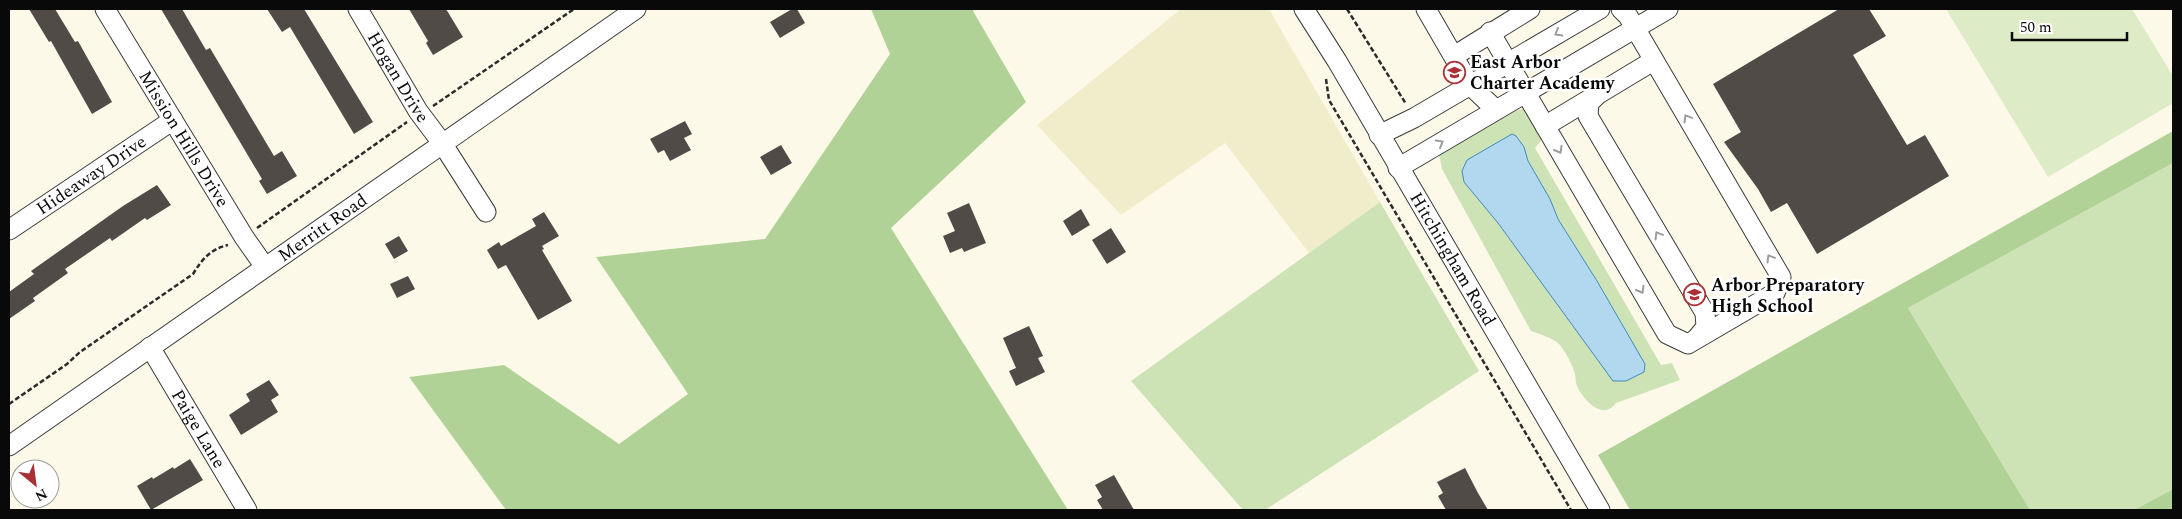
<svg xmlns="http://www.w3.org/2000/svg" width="2182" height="519" font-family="Spectral,serif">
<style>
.farmland{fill:#f0edcb}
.green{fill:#cde3b6}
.forest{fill:#b1d297}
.pitch{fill:#deebc7}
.water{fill:#b2d8ef;stroke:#408bbf}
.building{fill:#514b47}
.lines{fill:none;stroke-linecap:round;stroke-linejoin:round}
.minor-casing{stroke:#3c3c3c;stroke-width:21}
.path{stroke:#2b2b2b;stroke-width:2.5;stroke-dasharray:5 2.5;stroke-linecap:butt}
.minor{stroke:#fff;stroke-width:19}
.oneway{stroke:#9d9d9d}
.labels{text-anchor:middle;stroke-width:5;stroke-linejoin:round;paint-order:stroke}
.poi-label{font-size:18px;font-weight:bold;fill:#090909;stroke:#fff;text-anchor:start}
.street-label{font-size:18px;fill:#090909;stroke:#fff}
</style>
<rect width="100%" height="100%" fill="#fdf9e8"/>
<path class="farmland" d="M1181,9H1269L1380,202L1309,253L1225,143L1121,215L1037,125Z"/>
<path class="green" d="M1523,109L1529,112L1543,138L1535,148L1661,365L1672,363L1680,380L1616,403C1603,421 1584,401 1577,386C1575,381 1576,376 1574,371C1571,362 1565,351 1559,344C1553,338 1539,334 1531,331L1442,169L1439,154L1515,111Z
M2173,163V489L2134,510H2030L1908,308Z
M1380,202L1479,371L1265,510H1243L1131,381Z"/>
<path class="forest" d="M871,9H975L973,11L1026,102L891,228L1068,510H506L409,377L504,365L619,444L688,394L596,257L765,239L890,54Z
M2173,131V163L1908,308L2030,510H1630L1598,455Z
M2173,489V510H2134Z"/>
<path class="pitch" d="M1946,9H2132L2173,76V103L2048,177Z"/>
<path class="water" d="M1512,134L1516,136L1524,147L1528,161L1550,199L1558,219L1597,281L1645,364L1644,372L1626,381H1613L1498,223L1464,182L1462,171L1467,160Z"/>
<path class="building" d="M29,9H55L75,42L78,41L112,102L92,114L51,41L49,42Z
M161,9H182L206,50L210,48L274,156L282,151L297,176L267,194L259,181L262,179Z
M267,9H304L373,122L354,134L290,27L282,32Z
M409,9H446L463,37L433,55L426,43L428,41Z
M792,9H797L805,23L780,38L770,22Z
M1839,9H1869L1886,36L1853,55L1907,145L1925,135L1949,176L1817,254L1787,203L1771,212L1758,189L1724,142L1741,132L1713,84Z
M685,121L692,134L684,138L691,150L670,161L664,150L658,153L650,139Z
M781,145L792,163L771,175L760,157Z
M157,185L171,205L147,220L145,218L112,241L110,238L65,269L68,273L33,298L35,301L9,319V292L34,274L31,271L123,206Z
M969,203L986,243L964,252L962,248L950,253L943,236L955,231L947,213Z
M1081,209L1090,225L1072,236L1063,221Z
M544,212L559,236L542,246L544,249L542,250L572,301L538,320L506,265L498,269L487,250L499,242L501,246L536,226L532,219Z
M1111,228L1126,252L1107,264L1092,240Z
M399,236L408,251L394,259L385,244Z
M408,276L415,289L397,298L390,284Z
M1029,326L1043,356L1038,358L1045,372L1016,386L1009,371L1016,368L1003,338Z
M269,380L279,395L271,400L278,412L241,435L229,415L250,401L246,394Z
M190,459L203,480L151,510L137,486L152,477L153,479L173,467L174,469Z
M1465,468L1478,493L1488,510H1446L1438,496L1443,493L1437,482Z
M1114,475L1134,510H1103L1097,500L1102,497L1095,485Z"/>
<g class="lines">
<defs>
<g id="minor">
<path id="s1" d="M105,9L244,237L265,267"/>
<path id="s2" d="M358,9L418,111L442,143L486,212"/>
<path id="s3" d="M1304,9L1337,61L1600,510"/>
<path d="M1426,9L1470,85L1496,110"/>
<path d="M1490,32L1667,334L1688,344L1775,293L1781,277L1628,16L1621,9"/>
<path d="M1454,56L1530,9"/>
<path d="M1599,93L1589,103L1588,116L1705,313L1706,327L1697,338"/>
<path d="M1545,126L1653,61"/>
<path d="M1379,135L1414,118L1600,9"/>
<path d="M1398,168L1668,9"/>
<path id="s4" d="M9,230L173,120"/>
<path id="s5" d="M150,347L247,510"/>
<path id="s6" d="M9,446L636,9"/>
</g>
</defs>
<use href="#minor" class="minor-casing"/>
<path class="path" d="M1347,9L1406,104
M1326,79L1329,100L1571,510
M433,106L574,9
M257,228L407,122
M9,404L67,364L80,352L193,274C202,259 211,249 228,245"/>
<use href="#minor" class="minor"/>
</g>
<defs><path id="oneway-chevron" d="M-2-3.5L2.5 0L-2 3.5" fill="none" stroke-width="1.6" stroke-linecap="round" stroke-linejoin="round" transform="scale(1.25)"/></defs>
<g class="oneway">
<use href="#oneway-chevron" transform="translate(1558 33) rotate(150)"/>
<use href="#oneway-chevron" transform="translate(1687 118) rotate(-121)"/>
<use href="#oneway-chevron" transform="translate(1440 143) rotate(-30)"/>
<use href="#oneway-chevron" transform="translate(1559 150) rotate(60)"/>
<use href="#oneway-chevron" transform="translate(1658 235) rotate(-121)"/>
<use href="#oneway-chevron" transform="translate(1770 258) rotate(-121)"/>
<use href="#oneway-chevron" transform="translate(1641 290) rotate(60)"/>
</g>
<defs>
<symbol id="school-ring" viewBox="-11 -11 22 22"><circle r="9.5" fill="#fff" stroke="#ab3035" stroke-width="1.5"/><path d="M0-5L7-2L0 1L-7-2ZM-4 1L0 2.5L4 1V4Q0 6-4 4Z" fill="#ab3035"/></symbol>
</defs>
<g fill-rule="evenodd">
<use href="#school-ring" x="1442" y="60" width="25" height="25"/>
<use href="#school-ring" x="1682" y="282" width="25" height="25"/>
</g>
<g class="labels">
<g class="poi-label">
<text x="1470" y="68">East Arbor<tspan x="1470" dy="21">Charter Academy</tspan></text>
<text x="1711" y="291">Arbor Preparatory<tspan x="1711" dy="21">High School</tspan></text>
</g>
<g class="street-label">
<text dy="6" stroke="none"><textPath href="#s2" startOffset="79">Hogan Drive</textPath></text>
<text dy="6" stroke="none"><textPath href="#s1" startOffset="152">Mission Hills Drive</textPath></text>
<text dy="6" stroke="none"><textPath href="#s4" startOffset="99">Hideaway Drive</textPath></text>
<text dy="6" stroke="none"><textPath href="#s6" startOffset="382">Merritt Road</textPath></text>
<text dy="6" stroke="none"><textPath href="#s3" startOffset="291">Hitchingham Road</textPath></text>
<text dy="6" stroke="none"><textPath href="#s5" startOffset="95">Paige Lane</textPath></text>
</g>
</g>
<rect width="2182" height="519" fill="none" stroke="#090909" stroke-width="20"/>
<g transform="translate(35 484) rotate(151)"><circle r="24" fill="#ffffff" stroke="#9d9d9d"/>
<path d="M0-4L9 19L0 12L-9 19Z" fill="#ab3035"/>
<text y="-8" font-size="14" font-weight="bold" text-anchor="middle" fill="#090909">N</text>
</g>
<path d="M2012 32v8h115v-8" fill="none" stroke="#090909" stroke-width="2.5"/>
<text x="2020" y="32" font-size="15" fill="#090909" stroke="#ffffff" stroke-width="4" paint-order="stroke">50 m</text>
</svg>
